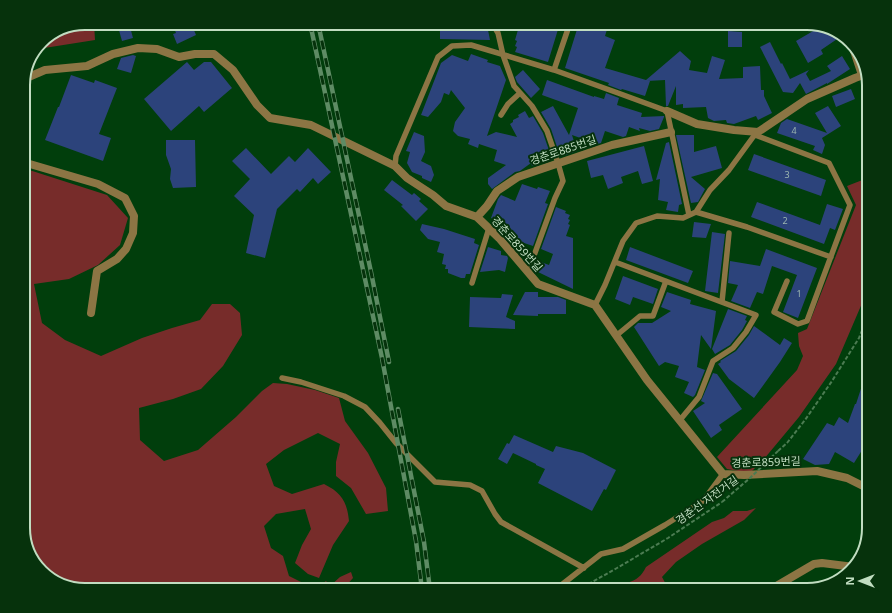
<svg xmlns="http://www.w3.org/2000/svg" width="892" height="613" font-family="'Noto Sans','Noto Sans KR',sans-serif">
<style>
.green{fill:#772c2a}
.building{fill:#2c437b}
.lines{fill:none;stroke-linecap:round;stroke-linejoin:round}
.path{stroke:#4c7c52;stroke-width:2;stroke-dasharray:4 2;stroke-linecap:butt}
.lane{stroke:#8c7544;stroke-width:5.5}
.street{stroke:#8c7544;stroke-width:8}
.rail-casing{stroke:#5e8b64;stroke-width:4.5}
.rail{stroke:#06320c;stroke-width:3;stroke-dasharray:9;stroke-linecap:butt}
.path-bridge{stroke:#4c7c52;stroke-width:2;stroke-dasharray:4 2;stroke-linecap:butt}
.labels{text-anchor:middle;stroke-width:4;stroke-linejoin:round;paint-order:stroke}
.number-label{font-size:9px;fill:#9cb6b0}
.street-label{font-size:11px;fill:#c1ddc1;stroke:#06320c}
.rim{fill:none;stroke:#c1ddc1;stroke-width:2}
</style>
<rect width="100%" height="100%" fill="#013e0c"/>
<path class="green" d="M85,23H94L95,40L38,49L41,41Z
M23,168L107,195L128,218L120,245L98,265L69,279L34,284L42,323L65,340L101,356L142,338L172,328L200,320L212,304H230L240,313L242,335L223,366L201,389L173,399L139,408L140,440L164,461L198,450L236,417L262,391L273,383L287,384L315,390L339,398L345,421L368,453L386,488L388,511L366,514L351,488L336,476V462L340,444L318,433L284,450L266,464L274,486L292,494L324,484C342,493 347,502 349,521L333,545L319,578L308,574L295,563L302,545L311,529L305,509L276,514L264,526L271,548L283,556L289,576L305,584L299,590H120L55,581L50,579L31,559L23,532Z
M865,179L868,187L866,198L869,205V287L836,364L799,417L764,459L750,473L727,469L717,457L797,370L803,356L799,346L798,333L807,329L856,205L847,186Z
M756,508L744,520L702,544L676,562L662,577L669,590H607C623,581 637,586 646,567L712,522L724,518L733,511H747Z
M351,572L353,578L342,590L315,589L326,581L330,586L340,577Z"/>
<path class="building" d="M117,23H129L133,38L122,41Z
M186,23H191L196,35L177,44L173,34L176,33L174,28Z
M470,23H482L483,30H488L490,40L440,39V30L444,26H470Z
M520,23H560L548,62L515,52L517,47L515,46L517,41L515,40Z
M579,23H609L605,36L615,40L605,68L646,80L680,51L691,61L689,70L707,73L712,56L725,60L719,79L743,78V67L760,66L761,90H764V96L772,113L758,120L756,116L734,124L727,123L726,120L714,121L708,118L706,107L683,108V104L676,105V86L668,106H666L665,80L647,81H650L645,96L622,89L621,90L608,85L609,83L565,68Z
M820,27L842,34L843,35L821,50L823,54L808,63L796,41Z
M728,31L742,32V47H728Z
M770,42L781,64L782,63L790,79L809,70L806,74L810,81L831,71L827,66L842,56L850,69L827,84V83L806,94L800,83L793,93L783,92L760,47Z
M471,54L488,60L487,62L500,66L506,80L487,136L496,132L517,137L510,124L513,122V120L519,117L518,115L525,111L529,118L533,116L543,133L552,159L532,166L531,163L520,171L515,172L492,189L488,184V178L506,165L494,161L497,150L479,144L478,148L468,144L470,139L458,136L453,131L455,122L465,108L451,90L449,95L444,93L441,102L428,117L421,115L441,63L452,55L468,61Z
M133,55L136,56L131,73L117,69L121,58Z
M187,62L194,70L204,62H211L232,88L204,112L199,106L171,131L144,99Z
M523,70L540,89L531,98L517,82L515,77Z
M71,75L94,83L95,80L117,88L99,134L111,138L103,161L45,140L58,107H59Z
M547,80L594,97V96L604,99L606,93L619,98L617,105L642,113L641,117L664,116V117L659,129L650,131L639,128L640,131L629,127L626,136L623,137L605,131L601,143L597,144L572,135L577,151L563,156V154L560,156L551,129L541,112L553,106L569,135L578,108L542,95Z
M851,89L855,99L836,107L832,96Z
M828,106L841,126L822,138L825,145L822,154L813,150L815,146L777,133L781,123L787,119L827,133L815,113Z
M414,132L424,136L425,152L421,161L431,166L434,175L431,182L422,178V176L412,172L407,163L410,152L406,151Z
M676,135H694V152L716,146L722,168L691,177L705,189L698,202L691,203Z
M166,140H195L196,187L173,188L170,179L171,169L166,155Z
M669,142L682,204L679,205L678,212L666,210L668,202L658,200L660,179L656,180L666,143Z
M644,146L653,181L642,184L638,171L621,177L623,183L608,189L603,175L591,178L587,161Z
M246,148L271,174L289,156L295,162L308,148L331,172L318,184L313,178L300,192L297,189L277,209L265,258L246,253L254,215L234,196L250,179L232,161Z
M754,154L826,180L821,196L748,170Z
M392,180L412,195L414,193L421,199L419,201L428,209L416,221L401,206L403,205L384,190Z
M522,184L537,189L538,187L550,191L545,203L548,204L533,246L504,236L503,234L506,224L491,218L498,199L501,195L515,201Z
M757,202L820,225L827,204L843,209L835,230L830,228L824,244L751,217Z
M556,207L566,211L565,213L570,215L568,219L570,220L568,224L570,225L566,236L573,238V289L538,272V269L541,262L549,265L553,254L541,249Z
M694,222L711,224L706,238L692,237Z
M422,224L444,229L475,239L474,243L479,245L470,274H466L465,278H461L448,273V269H445L446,265L442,264L444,254L437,252L440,242L428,239L420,230Z
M712,232L725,234L718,293L705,291Z
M488,247L501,251V255L507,256L508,258L505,272L499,270L480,272Z
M630,247L693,271L688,283L626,260Z
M766,249L817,268L798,318L783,312L797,275L772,266L763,294L757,292L750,308L731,301L738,285L728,283L730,261L760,266Z
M623,276L658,289L653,304L633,297L630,305L615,299Z
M525,292H538V297H558L566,300V314H538V316L513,315Z
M667,292L691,300L690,304L716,311L711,349L701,335L697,367L705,370L695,395L693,397L684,393L689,382L675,377L679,366L665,362L659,366L634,327L638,323H652L671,311L661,307Z
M502,294L513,295L506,317L515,321V329L469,327L470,297L501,298Z
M728,309L747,316L745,320L747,321L742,330L730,345L715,354L712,349Z
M754,326L780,345L784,338L792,343L780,362L754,398L729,379L718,364L721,362L720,361L736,351L749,335Z
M867,370L869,371V439L854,463L835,452L829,464L815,465L803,459L827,423L834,426L839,417L848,423L855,404H856Z
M713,373L717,374L742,409L719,425L722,430L711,438L693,411L705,403L701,401Z
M514,435L553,452L556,446L583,453L616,470L606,490L604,489L592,511L538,483L545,469L536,465V464L513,453L507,464L498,459L507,443L509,444Z"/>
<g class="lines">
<path class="path" d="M778,451L787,443L805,420L832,381L859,338L869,312
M578,590L617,568L668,538L722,502"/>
<path class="lane" d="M492,23L498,33L503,55L514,86L532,106L547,131L558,163L563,181L555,198L528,272
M851,44L853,52L861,76
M554,70L570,23
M501,115L508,104L520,93
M755,135L829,163L850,205L807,321L798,324L774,312L787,281
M395,166L396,156L438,57L452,46L471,45L554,70L618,93L667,111L689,215
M696,212L747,227L831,257
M615,262L756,315L746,332L733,348L713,361L699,397L680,420
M472,283L489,228
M722,302L729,233
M595,305L605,285L623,241L636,223L657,216L683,218L696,212L710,190L729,170L756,133
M617,335L640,316H653L666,281
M282,378L301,382L344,396L365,407L380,423L396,443L435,482L470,485L482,491L495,514L501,522L584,568
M555,590L601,554L623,549L665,525L703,501L723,474"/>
<path class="street" d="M24,79L45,70L87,66L113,54L138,48L157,49L179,57L195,54H214L233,70L257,105L270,118L311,125L395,166L407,178L433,195L446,206L477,217L499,238L538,284L595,305L647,380L723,474L744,475L817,471L847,478L869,489
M667,111L697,124L734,130L758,132L807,99L855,78L866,74
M23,162L98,184L125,198L134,216L133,233L126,249L117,259L97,271L91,313
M477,217L487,206L497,191L518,177L612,145L671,132
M771,590L773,588L814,564L822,563L854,567"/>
<defs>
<path id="rail" d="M310,23L382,358L416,541L422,590
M318,23L371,272L389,362
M398,409L424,542L430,590"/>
</defs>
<use href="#rail" class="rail-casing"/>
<use href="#rail" class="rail"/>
<path class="path-bridge" d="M722,502L750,478L778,451"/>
</g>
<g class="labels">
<g class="number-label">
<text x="794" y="134">4</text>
<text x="787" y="178">3</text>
<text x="785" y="224">2</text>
<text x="799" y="297">1</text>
</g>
<g class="street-label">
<text transform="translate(563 150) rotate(-19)" y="4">경춘로885번길</text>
<text transform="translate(517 244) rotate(48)" y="4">경춘로859번길</text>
<text transform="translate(766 462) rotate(-2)" y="4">경춘로859번길</text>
<text transform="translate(707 500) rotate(-36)" y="4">경춘선 자전거길</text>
</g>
</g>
<path d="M0 0H892V613H0ZM85 30H807A55 55 0 0 1 862 85V528A55 55 0 0 1 807 583H85A55 55 0 0 1 30 528V85A55 55 0 0 1 85 30Z" fill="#06320c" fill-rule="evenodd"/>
<path class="rim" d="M85 30H807A55 55 0 0 1 862 85V528A55 55 0 0 1 807 583H85A55 55 0 0 1 30 528V85A55 55 0 0 1 85 30Z"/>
<g transform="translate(860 581) rotate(270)" stroke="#06320c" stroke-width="3" paint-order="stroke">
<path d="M0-3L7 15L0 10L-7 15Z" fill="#c1ddc1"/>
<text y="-6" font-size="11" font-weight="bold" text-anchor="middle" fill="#c1ddc1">N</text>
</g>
</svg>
